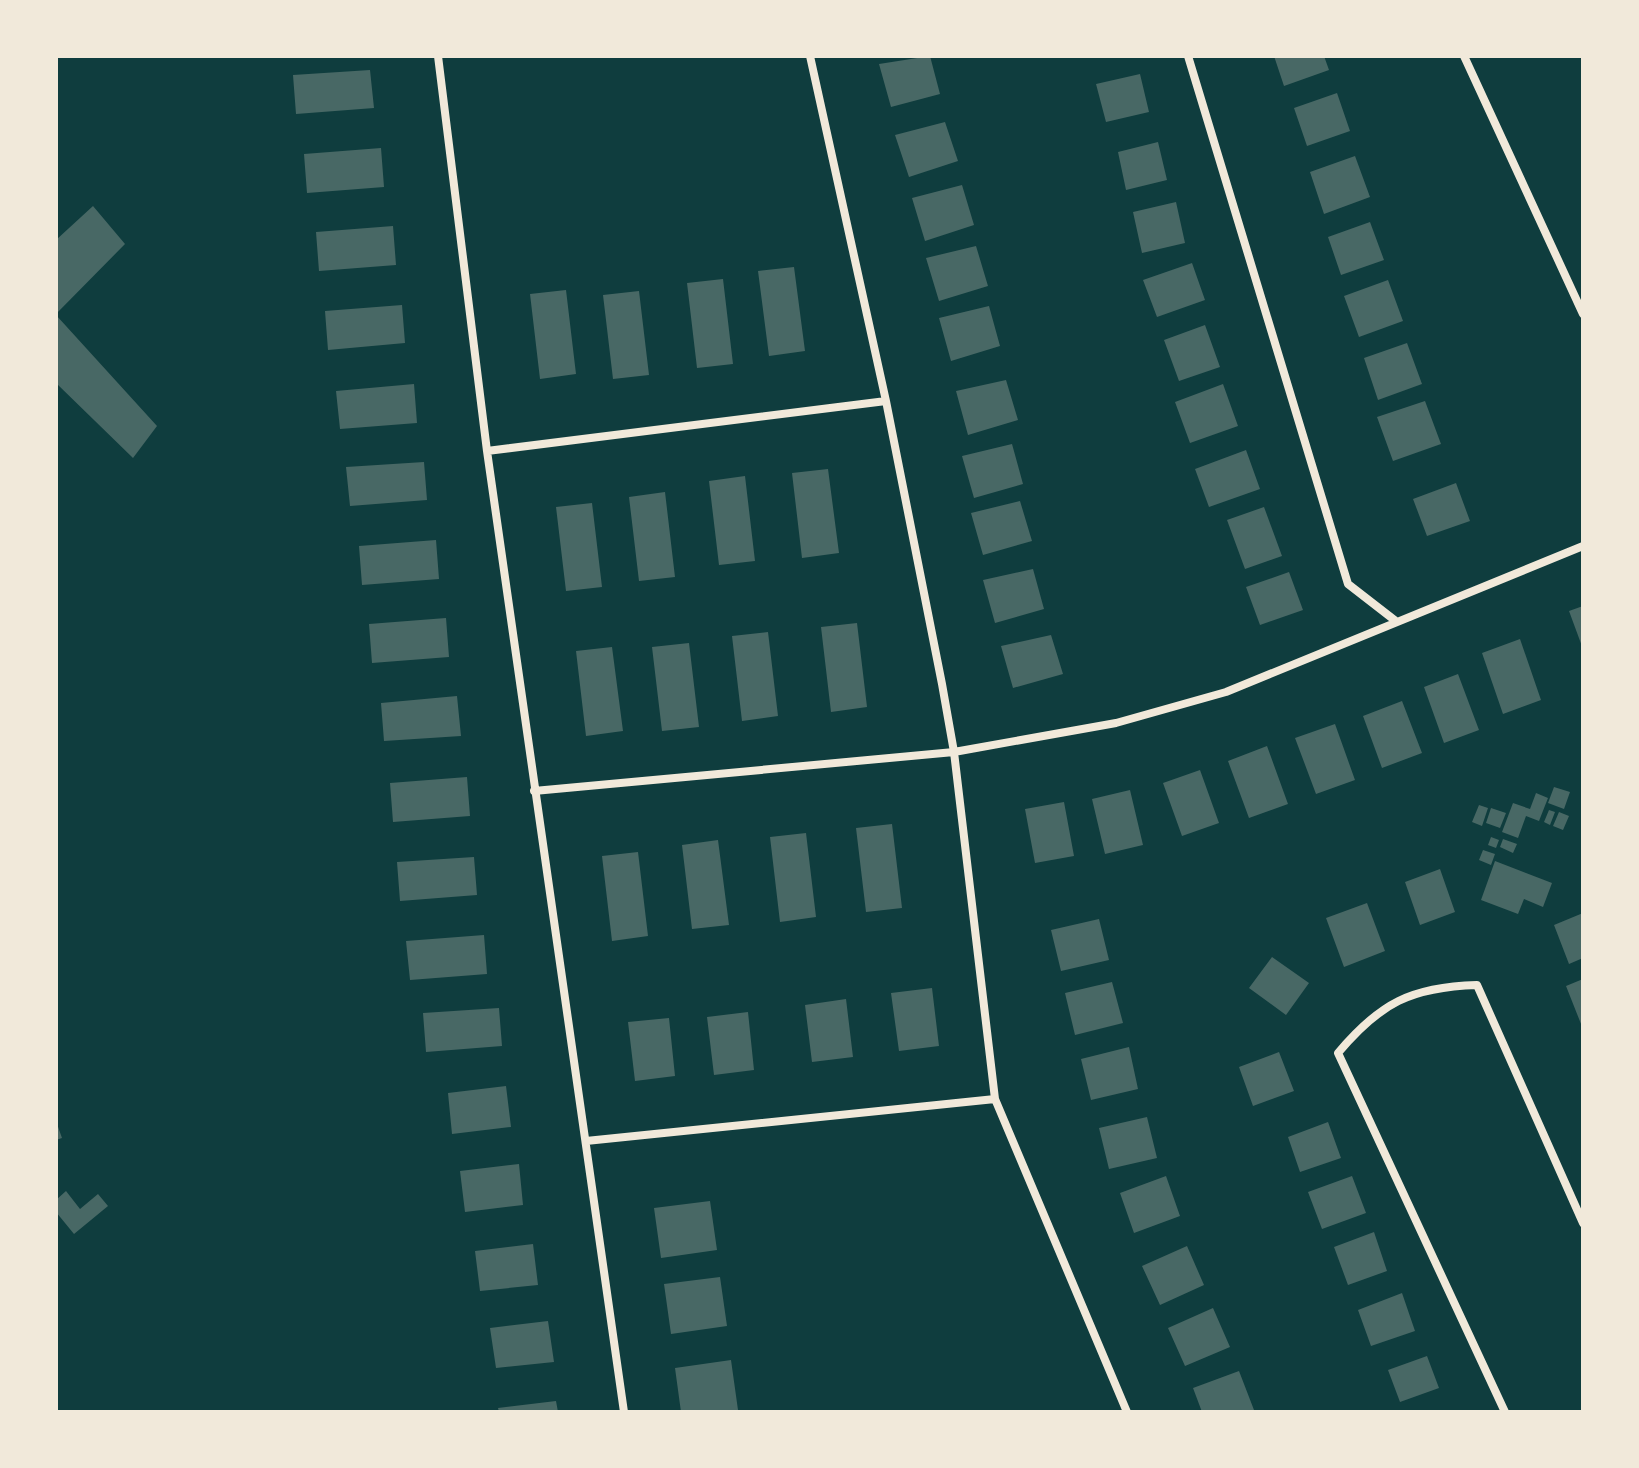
<svg xmlns="http://www.w3.org/2000/svg" width="1639" height="1468" font-family="Lora,serif">
<style>
.building{fill:#486865}
.lines{fill:none;stroke-linecap:round;stroke-linejoin:round}
.minor{stroke:#f1e9da;stroke-width:8}
</style>
<rect width="100%" height="100%" fill="#0f3d3e"/>
<path class="building" d="M930,56L940,94L891,107L879,64Z
M1274,56H1324L1329,70L1284,86Z
M370,70L374,108L296,114L293,75Z
M1140,74L1149,112L1106,122L1096,84Z
M1337,93L1350,131L1307,146L1294,108Z
M945,122L958,161L909,177L895,135Z
M1158,142L1167,180L1126,190L1118,152Z
M381,148L384,187L307,193L304,154Z
M1355,156L1370,197L1324,214L1310,172Z
M962,185L974,225L925,241L912,198Z
M1176,202L1185,243L1142,253L1133,212Z
M93,206L125,244L56,314V240Z
M1370,222L1384,260L1341,275L1328,237Z
M393,226L396,265L319,271L316,232Z
M976,246L988,286L939,301L926,258Z
M1192,263L1205,300L1157,317L1143,280Z
M794,267L805,351L769,356L758,271Z
M723,279L733,364L697,368L687,283Z
M1388,280L1403,321L1359,337L1344,296Z
M566,290L576,374L540,379L530,294Z
M639,291L649,375L613,379L603,295Z
M402,305L405,343L328,350L325,311Z
M989,306L1000,346L951,361L939,318Z
M56,315L157,426L133,458L56,383Z
M1205,325L1220,367L1179,381L1164,340Z
M1407,343L1422,384L1378,400L1364,358Z
M1006,380L1018,420L968,435L956,391Z
M414,384L417,423L340,429L336,391Z
M1223,384L1238,426L1190,443L1175,402Z
M1425,401L1441,444L1393,461L1377,417Z
M1012,444L1023,484L974,498L962,456Z
M1246,450L1260,489L1209,507L1195,469Z
M424,462L427,500L350,506L346,467Z
M828,469L839,553L802,558L792,473Z
M745,476L755,561L719,565L709,481Z
M1456,483L1470,521L1427,536L1413,499Z
M665,492L675,577L639,581L629,497Z
M1020,501L1032,541L983,555L971,513Z
M592,503L602,587L566,591L556,507Z
M1264,507L1282,556L1245,569L1227,520Z
M436,540L439,579L362,585L359,546Z
M1033,569L1044,609L995,623L983,580Z
M1289,572L1303,610L1260,625L1246,587Z
M1583,606V649L1569,611Z
M446,618L449,657L372,663L369,624Z
M857,623L867,707L831,712L821,627Z
M768,632L778,716L742,721L732,636Z
M1051,635L1063,674L1013,688L1001,646Z
M1520,639L1541,700L1503,714L1482,653Z
M689,643L699,727L662,731L652,647Z
M612,647L623,731L586,736L576,651Z
M1458,674L1479,730L1444,743L1424,687Z
M457,696L461,736L384,741L381,703Z
M1402,701L1422,753L1382,768L1363,716Z
M1335,724L1355,780L1316,794L1295,738Z
M1267,746L1288,804L1249,818L1228,761Z
M1200,770L1219,823L1182,836L1163,783Z
M467,777L470,816L393,822L390,783Z
M1554,787L1570,792L1564,809L1548,803Z
M1130,790L1143,845L1105,854L1092,799Z
M1536,793L1548,798L1539,821L1526,816L1518,838L1502,832L1513,803L1530,809Z
M1064,802L1074,856L1035,863L1025,809Z
M1479,805L1488,808L1482,826L1472,822Z
M1491,808L1506,813L1500,828L1486,823Z
M1549,810L1555,812L1550,825L1544,822Z
M1559,812L1569,816L1563,830L1553,826Z
M892,824L902,908L866,912L856,828Z
M806,833L816,917L780,922L770,837Z
M1491,837L1499,840L1496,848L1488,845Z
M1503,839L1517,844L1513,853L1500,847Z
M718,840L729,925L692,929L682,845Z
M1483,850L1495,854L1491,865L1479,860Z
M638,852L648,936L612,941L602,856Z
M474,857L477,895L400,901L397,862Z
M1495,861L1552,883L1543,907L1524,899L1518,914L1481,900Z
M1440,869L1455,912L1420,925L1405,882Z
M1367,903L1385,951L1344,967L1326,918Z
M1583,913V958L1569,964L1554,925Z
M1099,919L1109,960L1061,971L1051,930Z
M484,935L487,974L410,980L406,941Z
M1272,957L1309,983L1286,1015L1249,988Z
M1583,979V1029L1566,986Z
M1112,982L1123,1023L1075,1035L1065,993Z
M932,988L939,1046L899,1051L891,993Z
M846,999L853,1057L812,1062L805,1005Z
M499,1008L502,1046L426,1052L423,1013Z
M748,1012L754,1070L714,1075L707,1017Z
M669,1018L675,1076L635,1081L628,1022Z
M1129,1047L1138,1089L1091,1100L1081,1059Z
M1279,1052L1294,1091L1253,1106L1239,1067Z
M506,1086L511,1127L452,1134L448,1093Z
M1147,1117L1157,1158L1109,1169L1099,1128Z
M56,1121L62,1138L56,1140Z
M1328,1122L1341,1158L1300,1172L1288,1137Z
M519,1164L523,1205L465,1212L460,1171Z
M1166,1176L1180,1216L1134,1233L1120,1193Z
M1352,1176L1366,1213L1322,1229L1308,1192Z
M66,1191L80,1209L98,1194L108,1206L74,1234L56,1212V1200Z
M710,1201L717,1250L661,1258L654,1208Z
M1374,1232L1387,1271L1348,1285L1334,1247Z
M533,1244L538,1285L480,1291L475,1251Z
M1187,1246L1204,1285L1160,1305L1142,1266Z
M720,1277L727,1326L671,1334L664,1284Z
M1402,1293L1415,1331L1371,1346L1358,1310Z
M1213,1308L1230,1347L1185,1366L1168,1328Z
M548,1321L554,1362L496,1368L490,1328Z
M1427,1356L1439,1388L1400,1402L1388,1370Z
M731,1360L738,1410L681,1412L675,1368Z
M1239,1371L1254,1410L1202,1412L1193,1388Z
M556,1401L558,1412H499L498,1408Z"/>
<g class="lines">
<path class="minor" d="M438,56L487,451L624,1412
M810,56L886,401L942,684L954,752L995,1099L1127,1412
M1188,56L1348,584L1397,622
M1464,56L1583,314
M487,451L886,401
M534,791L954,752L1116,723L1226,692L1583,546
M586,1141L995,1099
M1505,1412L1338,1053C1380,1003 1411,987 1477,985L1583,1223"/>
</g>
<rect width="1639" height="1468" fill="none" stroke="#f1e9da" stroke-width="116"/>
</svg>
